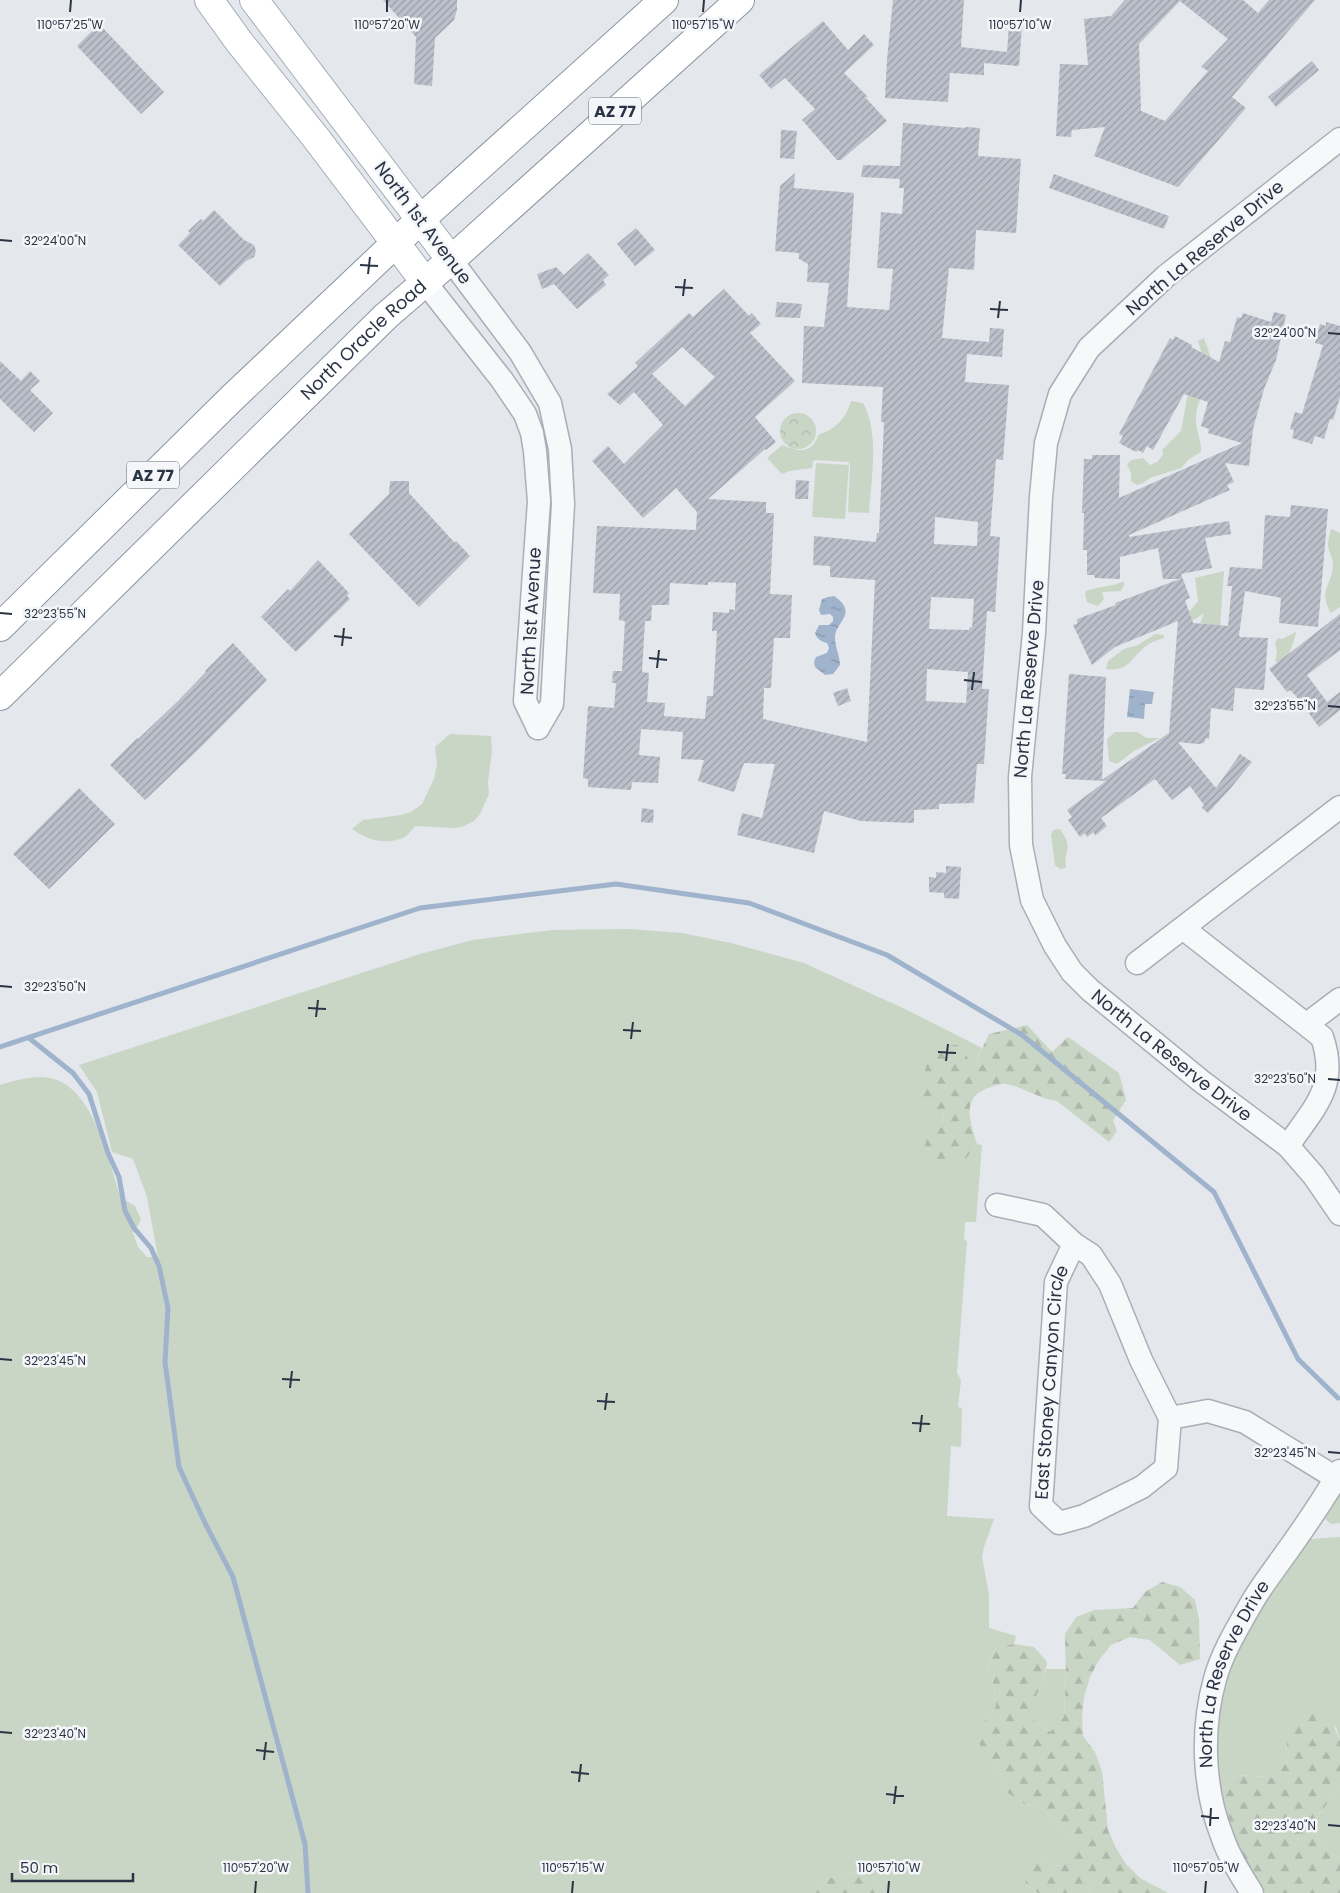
<svg xmlns="http://www.w3.org/2000/svg" width="1340" height="1893" font-family="Poppins,sans-serif">
<style>
.green{fill:#c9d6c5}
.forest{fill:url(#forest-firs)}
.park{fill:url(#park-crowns)}
.water{fill:url(#water-ripples)}
.lines{fill:none;stroke-linecap:round;stroke-linejoin:round}
.stream{stroke:#9fb4cc;stroke-width:5}
.building{fill:url(#building-hatch);fill-rule:evenodd}
.minor-casing{stroke:#a9aeb7;stroke-width:25}
.major-casing{stroke:#a3abb8;stroke-width:30}
.highway-casing{stroke:#8b94a3;stroke-width:30}
.minor{stroke:#f7f8fa;stroke-width:22}
.major{stroke:#fff;stroke-width:28}
.highway{stroke:#fff;stroke-width:28}
.ticks{fill:none;stroke:#2b3445;stroke-width:2}
.labels{text-anchor:middle;stroke-width:5;stroke-linejoin:round;paint-order:stroke}
.shield{fill:#f4f6f9;stroke:#676e7b;stroke-width:1}
.shield-label{font-size:16px;font-weight:bold;fill:#2b3445}
.street-label{font-size:18px;fill:#2b3445;stroke:#f4f6f9}
.ticks-label{font-size:12px;text-anchor:middle;fill:#2b3445;stroke:#f4f6f9;stroke-width:5;stroke-linejoin:round;paint-order:stroke}
</style>
<defs>
<pattern id="forest-firs" width="22" height="20" patternUnits="userSpaceOnUse" patternTransform="scale(1.25)"><rect width="22" height="20" fill="#c9d6c5"/><path d="M5 1l3.5 6h-7zM16 11l3.5 6h-7z" fill="#adb8ab"/></pattern>
<pattern id="park-crowns" width="20" height="18" patternUnits="userSpaceOnUse" patternTransform="scale(1.25)"><rect width="20" height="18" fill="#c9d6c5"/><path d="M2 6a3 3 0 1 1 6 0M12 15a3 3 0 1 1 6 0" fill="none" stroke="#adb8ab"/></pattern>
<pattern id="water-ripples" width="26" height="14" patternUnits="userSpaceOnUse" patternTransform="scale(1.25)"><rect width="26" height="14" fill="#9fb4cc"/><path d="M2 4q2-2 4 0t4 0M15 11q2-2 4 0t4 0" fill="none" stroke="#8293a7"/></pattern>
<pattern id="building-hatch" width="6" height="6" patternUnits="userSpaceOnUse" patternTransform="scale(1.25)"><rect width="6" height="6" fill="#bbc0ca"/><path d="M-1 1l2-2M0 6l6-6M5 7l2-2" fill="none" stroke="#989da6"/></pattern>
</defs>
<rect width="100%" height="100%" fill="#e4e7ec"/>
<path class="green" d="M1204,338C1206,346 1212,356 1211,365C1211,384 1197,397 1196,417C1195,429 1202,441 1201,452L1188,460L1181,468L1150,478L1143,483L1137,485L1131,481V473L1127,464L1131,460L1143,458L1150,465L1157,462L1163,455L1162,450L1181,431L1187,398L1192,390L1204,361L1198,341Z
M851,401L863,403C880,433 871,479 869,513L848,512L850,465L848,462L816,460L813,461L812,468C801,470 791,469 782,474L767,458L782,445C799,451 810,456 819,434C835,431 847,416 851,401Z
M816,463L849,465L845,519L812,517Z
M1331,529L1340,533V607L1331,613C1317,590 1333,585 1333,564C1333,557 1328,551 1328,545C1328,540 1330,534 1331,529Z
M1224,571L1220,627L1200,623L1204,613L1191,622L1189,612L1198,601L1195,578Z
M1124,581V585L1121,591L1102,592L1104,599L1098,606L1087,602L1085,595L1086,591C1099,586 1112,587 1124,581Z
M1296,632C1293,644 1290,661 1275,662L1277,652L1275,642L1278,638L1282,639Z
M1155,634L1164,635V638C1158,640 1151,642 1146,646C1130,658 1130,672 1106,669L1108,661L1124,649L1138,645Z
M1115,732H1137L1147,738H1160L1134,751L1117,764L1109,761L1107,739Z
M450,734L491,736L492,751L488,782L489,794L480,814L474,821L462,827L453,828L416,826C412,829 409,834 405,837C386,846 367,840 352,829L363,820L401,815L411,812L422,804L434,779L437,764L435,747Z
M1060,829C1075,851 1063,848 1066,868L1060,869L1055,865L1051,835L1053,830Z
M629,929L682,933L731,943L804,963L905,1009L982,1048L974,1066L944,1111L941,1128L965,1160L977,1144L982,1145L976,1222H965L964,1240L967,1241L957,1373L961,1380L958,1407L962,1408L961,1447L951,1446L947,1516L994,1519L984,1547L982,1557L989,1595V1628L1016,1636L1014,1644L996,1648L988,1666L994,1686L996,1706L984,1722L987,1758L1001,1774L1008,1793L1024,1804L1044,1810L1071,1835L1079,1854L1062,1866L1043,1863L1026,1885L1038,1893H890L857,1872L829,1878L815,1893H0V1085C17,1080 39,1073 57,1080C95,1094 109,1163 121,1198L135,1206L141,1220L133,1233L138,1247L147,1257H158L147,1197L133,1159L112,1152L97,1092L79,1065L420,954L473,940L552,930Z
M1340,1492V1523L1331,1524L1325,1519L1328,1511Z
M1340,1537V1741L1336,1727L1287,1739L1286,1759L1278,1778L1239,1775L1221,1790C1211,1725 1221,1665 1258,1610C1274,1586 1292,1563 1310,1539Z
M1046,1669H1066L1064,1718L1050,1732L1034,1720V1700L1043,1682Z
M1340,1787V1858L1329,1852L1316,1837L1317,1817Z
M1092,1882L1112,1886L1118,1893H1088Z"/>
<path class="forest" d="M1027,1025L1052,1052L1068,1037L1119,1073L1126,1100L1113,1120L1117,1131L1109,1142L1057,1101C1038,1099 1024,1087 1006,1084C1001,1083 995,1086 991,1087C960,1096 970,1121 977,1144L965,1160L948,1165L923,1154L928,1133L941,1128L944,1111L927,1107L921,1088L928,1058L938,1046L958,1045L974,1066L989,1034Z
M1162,1582L1180,1587L1195,1600L1199,1619L1200,1659L1180,1665L1150,1640L1130,1637L1111,1645L1099,1660L1090,1677L1084,1697L1082,1716L1083,1736L1095,1752L1102,1771L1108,1830L1116,1848L1126,1864L1140,1878L1168,1893H1118L1112,1886L1092,1882L1088,1893H1038L1026,1885L1024,1865L1043,1863L1062,1866L1078,1854L1071,1835L1044,1810L1024,1804L1008,1793L1001,1774L987,1758L978,1741L984,1722L996,1706L994,1686L988,1667L996,1648L1014,1644L1034,1647L1047,1662L1043,1682L1034,1700V1720L1050,1732L1064,1717L1066,1676L1065,1634L1076,1617L1094,1610L1133,1608L1145,1592Z
M1308,1707L1327,1710L1340,1741V1787L1317,1817L1316,1837L1329,1852L1340,1858V1893H1265C1244,1862 1229,1826 1221,1790L1239,1775L1278,1778L1286,1759L1287,1739L1293,1719Z
M857,1872L890,1893H815L829,1878Z"/>
<path class="park" d="M780 431a18 18 0 1 1 36 0a18 18 0 1 1-36 0Z"/>
<path class="water" d="M834,596C860,614 834,622 835,638C835,647 840,656 840,665L833,674L825,675L815,667L814,662L816,657L827,653L829,648L827,643C820,641 817,639 815,633L819,625H829L833,621V617L830,614L821,615L819,610L822,599L828,597Z
M1130,689L1154,692L1152,704H1145L1144,719L1127,717Z"/>
<g class="lines">
<path class="stream" d="M29,1038L73,1073L89,1094L108,1153L119,1177L125,1211L134,1228L151,1248L159,1266L168,1308L165,1362L179,1467L205,1523L233,1577L305,1844L308,1893
M0,1047L420,908L616,884L749,903L887,955L1022,1035L1214,1192L1298,1359L1338,1398"/>
</g>
<path class="building" d="M383,0H457V10L454,20L435,38L432,86L414,84L416,37Z
M893,0H964L961,47L1007,52L1009,25L1022,26L1019,66L984,63V75L950,73L948,102L885,98L887,59Z
M1125,0H1243L1258,13L1269,0H1315L1232,97L1246,108L1178,187L1094,156L1105,127L1072,130L1071,137L1056,136L1060,64L1088,65L1084,19L1111,16ZM1180,1L1228,39L1201,67L1208,71L1165,121L1141,111L1139,44Z
M823,21L848,50L864,34L874,45L844,73L868,97H865L887,121L841,160H837L802,120L815,109L785,78L771,89L759,75Z
M99,24L164,92L141,114L77,46Z
M1312,61L1319,70L1276,107L1268,97Z
M903,123L965,128V127L980,128L978,156L1021,159L1016,233L976,230L974,270L949,268L942,338L989,342L990,328L1004,329L1002,357L967,354L965,382L1009,385L1003,460L996,459L990,536L1000,537L995,612L987,611L982,689H989L984,764H977L974,803L939,804V809L914,810V823L861,821L824,811L814,853L737,835L742,813L762,818L775,764L744,763L734,792L698,781L704,760L681,759L683,732L641,729L639,755L660,757L658,783L632,782L631,790L588,787V779L583,778L588,706L614,708L616,683H612L613,671H622L625,621L619,620L620,594L593,593L597,526L696,530L697,512L676,488L643,518L592,461L608,446L624,464L663,425L634,392L620,405L607,394L638,366L635,363L689,313L693,317L724,289L749,316L752,313L761,324L750,333L795,381L755,417L776,442L766,450L765,449L708,499L766,502V513H774L770,594L792,595L790,638H774L771,688H764L763,719L867,742L875,580L830,577V566L813,565L814,536L876,542L877,533H879L884,422H881L883,387L802,383L804,326L824,327L829,283L807,282L808,264L799,259V253L775,251L780,186L795,173L794,188L854,193L847,307L889,310L893,269L877,268L881,212L902,214L904,188H899L900,179L861,177L863,165L900,166ZM682,347L715,377L685,406L652,374ZM935,517L978,522L977,546L934,544ZM708,582L736,583L735,610L729,609V613L713,612L712,631H717L713,696H707L705,719L664,716L665,703L647,702L649,673L642,672L645,621H651L652,605H669L670,583L708,585ZM931,597L974,599L972,628L970,627L969,630L929,629ZM927,669L968,672L966,703L926,701Z
M781,130L797,131L794,159L780,158Z
M1054,174L1169,216L1164,229L1049,188Z
M214,210L244,240L254,245L256,251L254,257L246,261L220,286L178,245L190,233L188,231L201,219L203,221Z
M636,228L655,250L635,266L617,244Z
M588,253L609,275L603,280L606,285L577,309L554,284L542,289L537,274L556,267L564,275Z
M777,302L802,304L800,318L775,317Z
M1274,312L1286,315L1276,360L1264,389L1253,429L1249,466L1225,463L1234,482L1227,485L1230,490L1129,535V537L1229,521L1231,534L1205,538L1212,568L1181,574L1190,598L1185,600L1193,623L1228,626L1232,586H1227L1230,567L1262,569L1265,515L1290,517L1291,505L1328,509L1318,627L1279,623L1281,598L1245,591L1239,635L1240,637L1268,638L1264,690L1235,688L1233,711L1211,708L1209,739L1206,738L1204,743L1198,744L1178,742L1216,788L1240,754L1252,762L1230,789L1208,813L1202,808L1204,805L1190,786L1172,800L1155,779L1101,818L1107,826L1095,836L1094,832L1087,837L1085,833L1080,837L1068,820L1072,817L1067,810L1106,781L1065,779L1066,774H1062L1069,674L1106,677L1102,780L1169,733L1178,621L1115,647L1092,665L1073,625L1077,624V619L1116,605L1115,603L1180,579H1163L1158,548L1120,557V579L1095,578L1094,575H1087V550H1083L1084,513H1082L1084,459H1092V455H1120L1119,498L1242,443L1208,433L1209,429L1201,426L1208,402L1184,394L1153,450L1147,446L1143,453L1138,450L1136,452L1119,443L1123,436L1119,434L1170,338L1173,340L1175,336L1192,345L1191,347L1219,362L1225,341L1230,342L1237,317L1241,318L1243,313L1271,322Z
M1326,322L1340,326V397L1333,420L1330,419L1324,439L1315,436L1312,444L1292,438L1294,430L1290,429L1295,412L1302,414L1323,345L1315,343L1320,324L1326,326Z
M0,361L21,381L30,371L40,381L30,390L53,413L34,432L0,399Z
M796,480L809,481L808,499H795Z
M390,481H409V493L455,543L456,541L470,556L419,607L349,534L389,494Z
M318,560L349,593L347,596L350,599L296,652L261,617L288,589L290,591Z
M1340,614V650L1307,675L1327,702L1340,692V710L1319,727L1296,696L1290,690L1287,692L1269,669Z
M233,643L267,680L202,746L145,800L110,765L137,738L138,739L178,701L206,672L205,671Z
M847,688L851,701L838,706L833,693Z
M79,788L115,824L49,889L13,854Z
M642,808L654,810L653,823L641,822Z
M946,866L961,867L959,899L944,898V893L929,892V877L936,878V872L946,873Z"/>
<g class="lines">
<defs>
<g id="minor">
<path id="s1" d="M1340,139L1166,276L1089,348L1060,394L1046,443L1041,497L1034,633L1020,777L1021,845L1032,900L1055,946L1072,972L1090,990L1201,1081L1288,1146L1314,1176L1340,1214"/>
<path d="M451,260L520,352L550,403L560,449L563,504L552,704L538,728"/>
<path d="M425,282L502,380L525,414L532,433L535,451L539,501L525,701L538,728"/>
<path d="M1184,929L1322,1037C1339,1087 1314,1107 1288,1146"/>
<path d="M1137,963L1340,807"/>
<path d="M1307,1024L1340,999"/>
<path id="s2" d="M997,1205L1043,1215L1074,1244L1091,1255L1110,1284L1141,1360L1170,1418L1166,1468L1142,1487L1084,1516L1059,1523L1041,1506L1056,1282L1074,1244"/>
<path d="M1170,1418L1208,1411L1245,1422L1336,1478"/>
<path id="s3" d="M1252,1893C1241,1875 1229,1857 1222,1836C1203,1788 1201,1729 1215,1679C1222,1653 1238,1627 1251,1604C1260,1588 1271,1574 1281,1560C1302,1531 1322,1502 1340,1471"/>
</g>
<path id="major" d="M209,0L240,43L316,138L425,282
M254,0L451,260"/>
<g id="highway">
<path d="M0,627L232,398L421,219L664,0"/>
<path id="s4" d="M0,696L386,316L451,260L740,0"/>
</g>
</defs>
<use href="#minor" class="minor-casing"/>
<use href="#major" class="major-casing"/>
<use href="#highway" class="highway-casing"/>
<use href="#minor" class="minor"/>
<use href="#major" class="major"/>
<use href="#highway" class="highway"/>
</g>
<path class="ticks" d="M70,12L71,0M387,12V0M703,12L704,0M1020,12L1021,0M0,240L12,241M360,265L378,266M368,274L370,257M675,287L693,288M683,296L685,279M990,309L1008,310M998,318L1000,301M1328,333L1340,334M0,613L12,614M334,636L352,638M342,646L344,628M649,658L667,660M657,668L659,650M964,680L982,682M972,690L974,672M1328,706L1340,707M0,986L12,987M308,1008L326,1009M316,1017L318,1000M623,1030L641,1031M631,1039L633,1022M938,1052L956,1053M946,1061L948,1044M1328,1079L1340,1080M0,1359L12,1360M282,1379L300,1380M290,1388L292,1371M597,1401L615,1402M605,1410L607,1393M912,1423L930,1424M920,1432L922,1415M1328,1452L1340,1453M0,1732L12,1733M256,1750L274,1752M264,1760L266,1742M571,1772L589,1774M579,1782L581,1764M886,1794L904,1796M894,1804L896,1786M1201,1816L1219,1818M1328,1825L1340,1826M1210,1826L1211,1808M255,1893L256,1881M572,1893L573,1881M888,1893L889,1881M1205,1893L1206,1881"/>
<g class="labels">
<g class="shield">
<rect x="589" y="97.5" width="52" height="27" rx="4"/>
<rect x="127" y="461.5" width="52" height="27" rx="4"/>
</g>
<g class="shield-label">
<text x="615" y="117">AZ 77</text>
<text x="153" y="481">AZ 77</text>
</g>
<g class="street-label">
<text transform="translate(423 223) rotate(53)" y="6">North 1st Avenue</text>
<text transform="translate(1205 248) rotate(-40)" y="6">North La Reserve Drive</text>
<text dy="6" stroke="none"><textPath href="#s4" startOffset="509">North Oracle Road</textPath></text>
<text transform="translate(531 621) rotate(-87)" y="6">North 1st Avenue</text>
<text transform="translate(1029 679) rotate(-85)" y="6">North La Reserve Drive</text>
<text dy="6" stroke="none"><textPath href="#s1" startOffset="1104">North La Reserve Drive</textPath></text>
<text dy="6" stroke="none"><textPath href="#s2" startOffset="612">East Stoney Canyon Circle</textPath></text>
<text dy="6" stroke="none"><textPath href="#s3" startOffset="234">North La Reserve Drive</textPath></text>
</g>
</g>
<g class="ticks-label">
<text x="70" y="29">110°57'25"W</text>
<text x="387" y="29">110°57'20"W</text>
<text x="703" y="29">110°57'15"W</text>
<text x="1020" y="29">110°57'10"W</text>
<text x="55" y="245">32°24'00"N</text>
<text x="1285" y="337">32°24'00"N</text>
<text x="55" y="618">32°23'55"N</text>
<text x="1285" y="710">32°23'55"N</text>
<text x="55" y="991">32°23'50"N</text>
<text x="1285" y="1083">32°23'50"N</text>
<text x="55" y="1365">32°23'45"N</text>
<text x="1285" y="1457">32°23'45"N</text>
<text x="55" y="1738">32°23'40"N</text>
<text x="1285" y="1830">32°23'40"N</text>
<text x="256" y="1872">110°57'20"W</text>
<text x="573" y="1872">110°57'15"W</text>
<text x="889" y="1872">110°57'10"W</text>
<text x="1206" y="1872">110°57'05"W</text>
</g>
<path d="M12 1873v8h121v-8" fill="none" stroke="#2b3445" stroke-width="2.5"/>
<text x="20" y="1873" font-size="15" fill="#2b3445" stroke="#f4f6f9" stroke-width="4" paint-order="stroke">50 m</text>
</svg>
